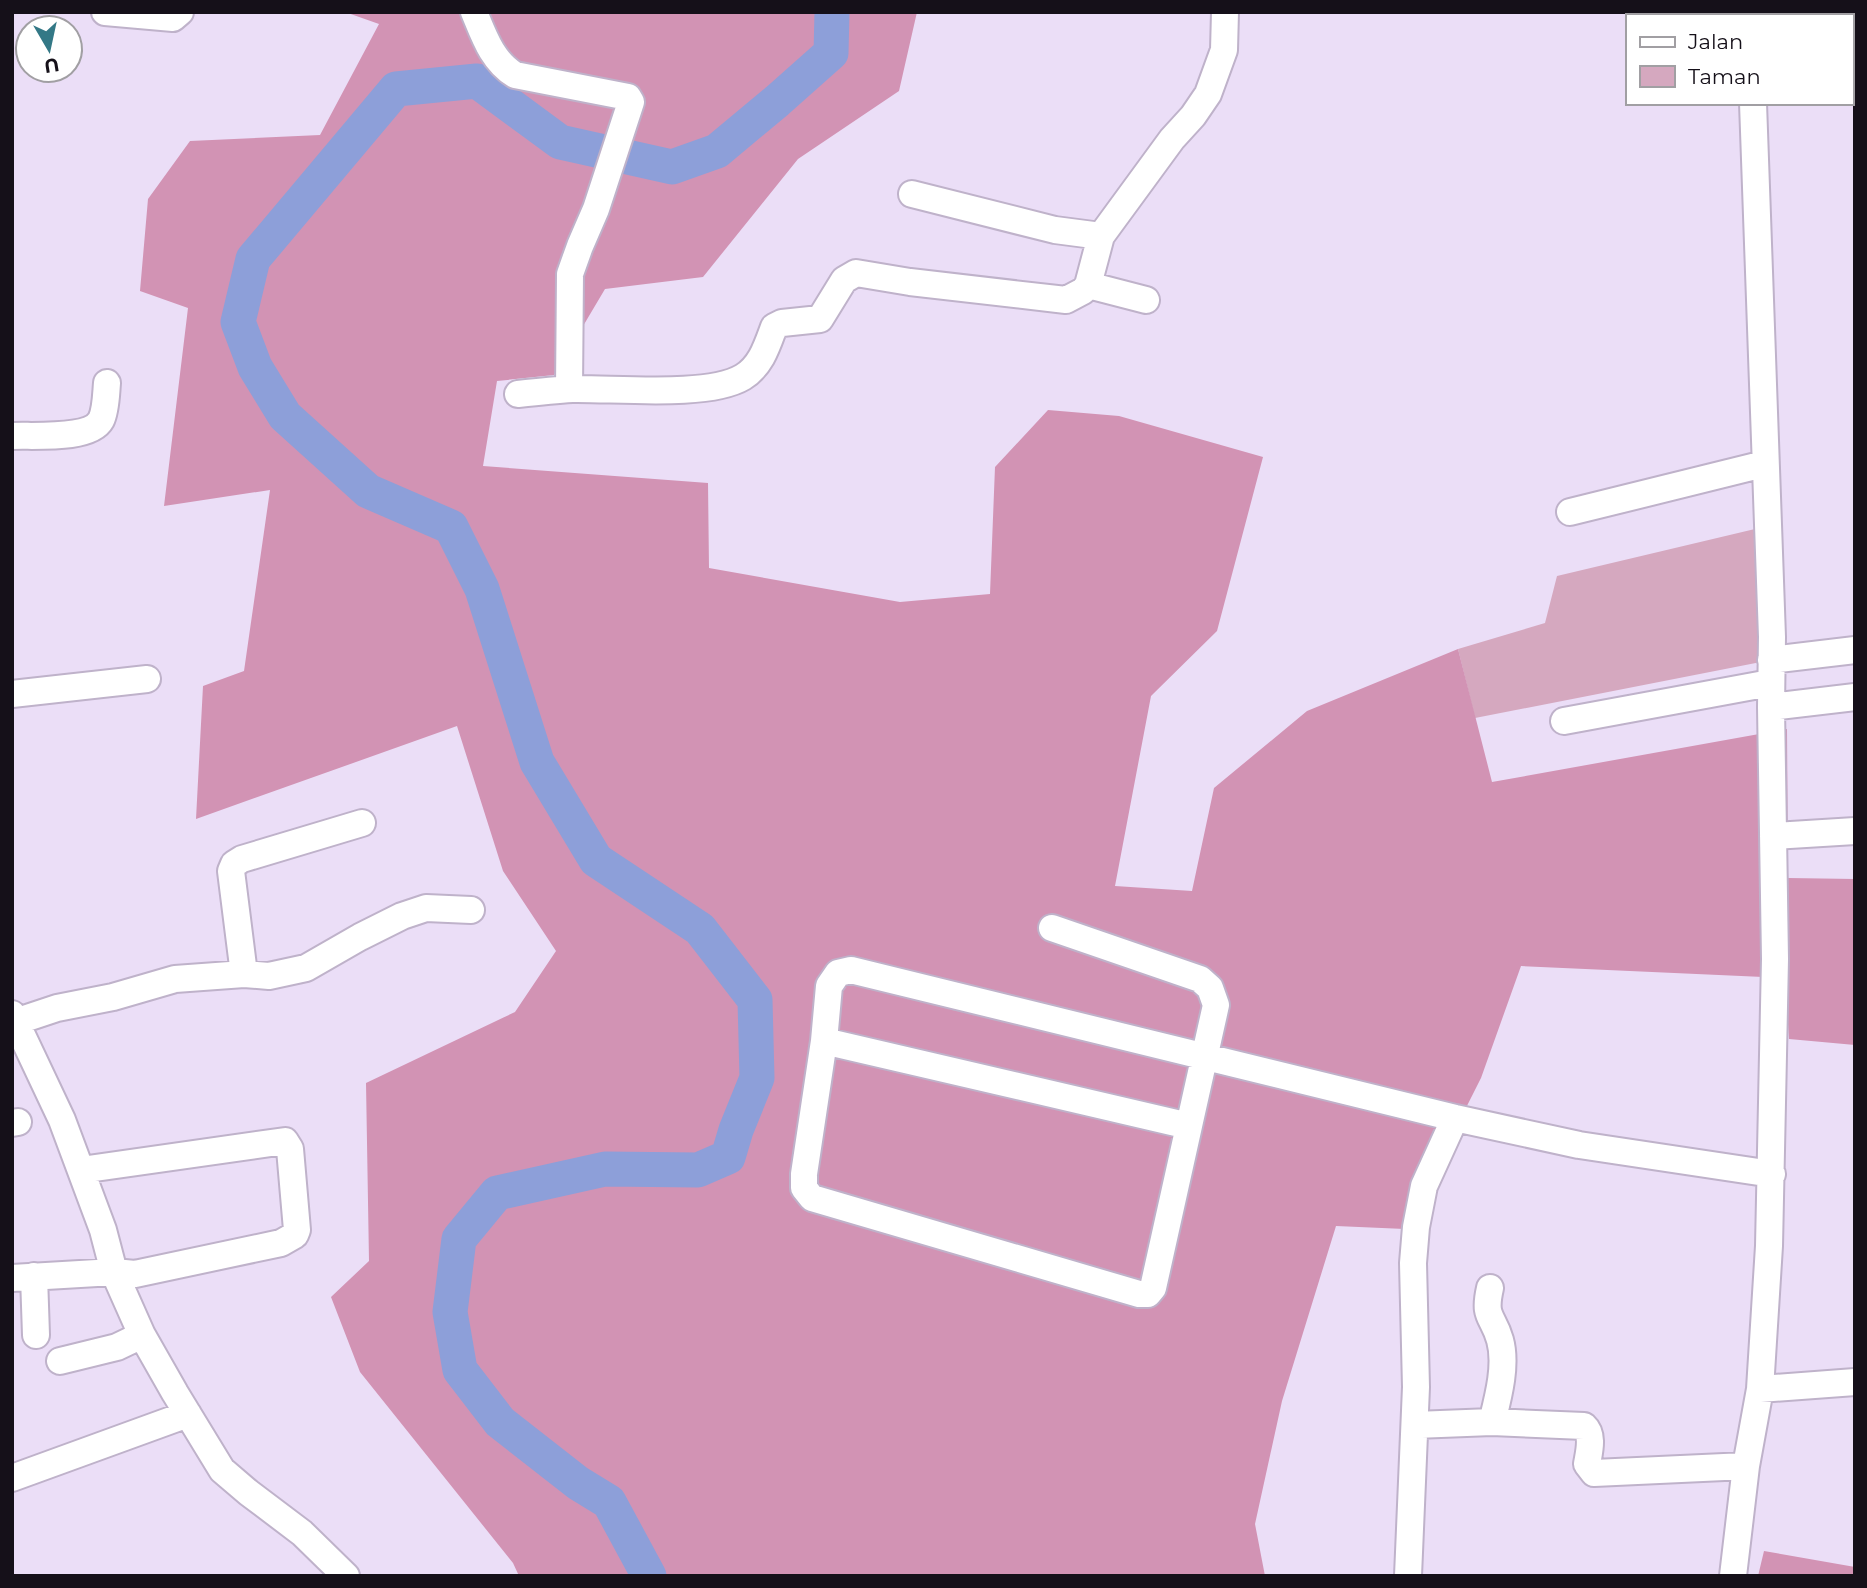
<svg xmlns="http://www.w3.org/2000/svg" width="1867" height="1588" font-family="Montserrat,sans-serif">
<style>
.green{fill:#d5a8bf}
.forest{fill:#d293b4}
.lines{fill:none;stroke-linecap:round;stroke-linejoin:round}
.river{stroke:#8d9fd9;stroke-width:35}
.minor-casing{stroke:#bfb2ca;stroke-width:30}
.minor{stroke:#fff;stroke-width:26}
</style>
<rect width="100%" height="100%" fill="#ebdef7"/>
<path class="green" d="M1776,524L1771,660L1475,718L1458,649L1545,623L1557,576Z"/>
<path class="forest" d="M345,12H917L899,91L798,159L703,277L605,289L554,375L497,381L483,466L708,483L709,568L900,602L990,594L995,467L1048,410L1119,416L1263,457L1217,631L1151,696L1115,886L1192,891L1214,788L1307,711L1458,649L1492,782L1787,729L1788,878L1855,879V1045L1789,1039L1785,978L1521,966L1481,1078L1405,1229L1336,1226L1282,1401L1255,1524L1265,1576H519L513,1563L360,1372L331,1297L369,1261L366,1083L515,1012L556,951L503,871L457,726L196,819L203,686L244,671L270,490L164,506L188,308L140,291L148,199L190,141L320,135L379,24Z
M1764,1551L1855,1567V1576H1758Z"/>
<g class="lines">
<path class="river" d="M649,1576L609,1502L578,1483L500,1422L460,1370L450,1312L459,1239L497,1193L605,1169L698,1170L728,1157L736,1130L757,1078L755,1000L700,929L596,860L537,762L482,589L451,527L368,491L285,416L255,367L238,322L253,259L396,89L477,81L560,142L672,167L717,151L777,101L831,53L832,12"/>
<defs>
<path id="minor" d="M105,12L173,18L180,12
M474,12C484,36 492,61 515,75L628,97L631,102L596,209L580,246L570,274L569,389
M1749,12V16
M912,194L1055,230L1101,236L1172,139L1193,116L1208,94L1224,50L1225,12
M1101,236L1088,285L1146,300
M518,394C536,392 554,390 572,389C614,388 708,398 743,377C761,366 767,346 774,327L782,323L820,319L844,280L856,273L910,282L1066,300L1083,291L1088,285
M12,436C34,435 90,440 101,420C106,410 106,394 107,383
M1570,512L1764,464
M1771,660L1855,650
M12,694L147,679
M1771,707L1855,697
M1564,721L1770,683
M1773,836L1855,831
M244,974L231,871L234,864L242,859L362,823
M12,1014L62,1120L103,1230L114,1272L142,1335L175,1393L222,1470L249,1493L302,1533L346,1576
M15,1022L57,1008L113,997L175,979L244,974L269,976L306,968L360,937L402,916L426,908L471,910
M824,1041L1189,1126L1216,1005L1210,988L1200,979L1052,928
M12,1123L18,1122
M1189,1126L1153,1288L1148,1294H1139L812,1198L804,1188V1174L824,1041L829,986L838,973L851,970L1455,1118L1579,1145L1772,1174
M34,1276L36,1335
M12,1278L114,1272L135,1274L281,1243L295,1235L297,1230L290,1149L285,1141L81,1170
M1490,1288C1483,1319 1493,1315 1500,1340C1507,1365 1498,1398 1492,1422
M60,1361L117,1347L142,1335
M1760,1389L1855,1382
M1415,1425L1492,1422L1584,1426C1594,1435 1589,1452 1587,1464L1594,1473L1746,1466
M12,1478L188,1414
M1408,1576L1416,1387L1413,1263L1416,1227L1424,1186L1455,1118
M1733,1576L1746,1466L1760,1389L1769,1246L1775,959L1771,707L1772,637L1753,103"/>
</defs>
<use href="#minor" class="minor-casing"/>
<use href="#minor" class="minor"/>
</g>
<rect width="1867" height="1588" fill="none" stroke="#151019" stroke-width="28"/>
<rect x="1626" y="14" width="228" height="91" fill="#ffffff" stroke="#a19fa3" stroke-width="2"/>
<rect x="1640" y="37" width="35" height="10" fill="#ffffff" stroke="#a19fa3" stroke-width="2"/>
<text x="1688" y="49" font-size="21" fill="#151019">Jalan</text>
<rect x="1640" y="66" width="35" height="21" fill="#d5a8bf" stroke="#a19fa3" stroke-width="2"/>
<text x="1688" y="84" font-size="21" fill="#151019">Taman</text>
<g transform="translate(49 49) rotate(171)"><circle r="33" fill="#ffffff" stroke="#a19fa3" stroke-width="2"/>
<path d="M0-5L12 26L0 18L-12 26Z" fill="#337886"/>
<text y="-10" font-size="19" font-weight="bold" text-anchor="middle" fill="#151019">U</text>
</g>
</svg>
